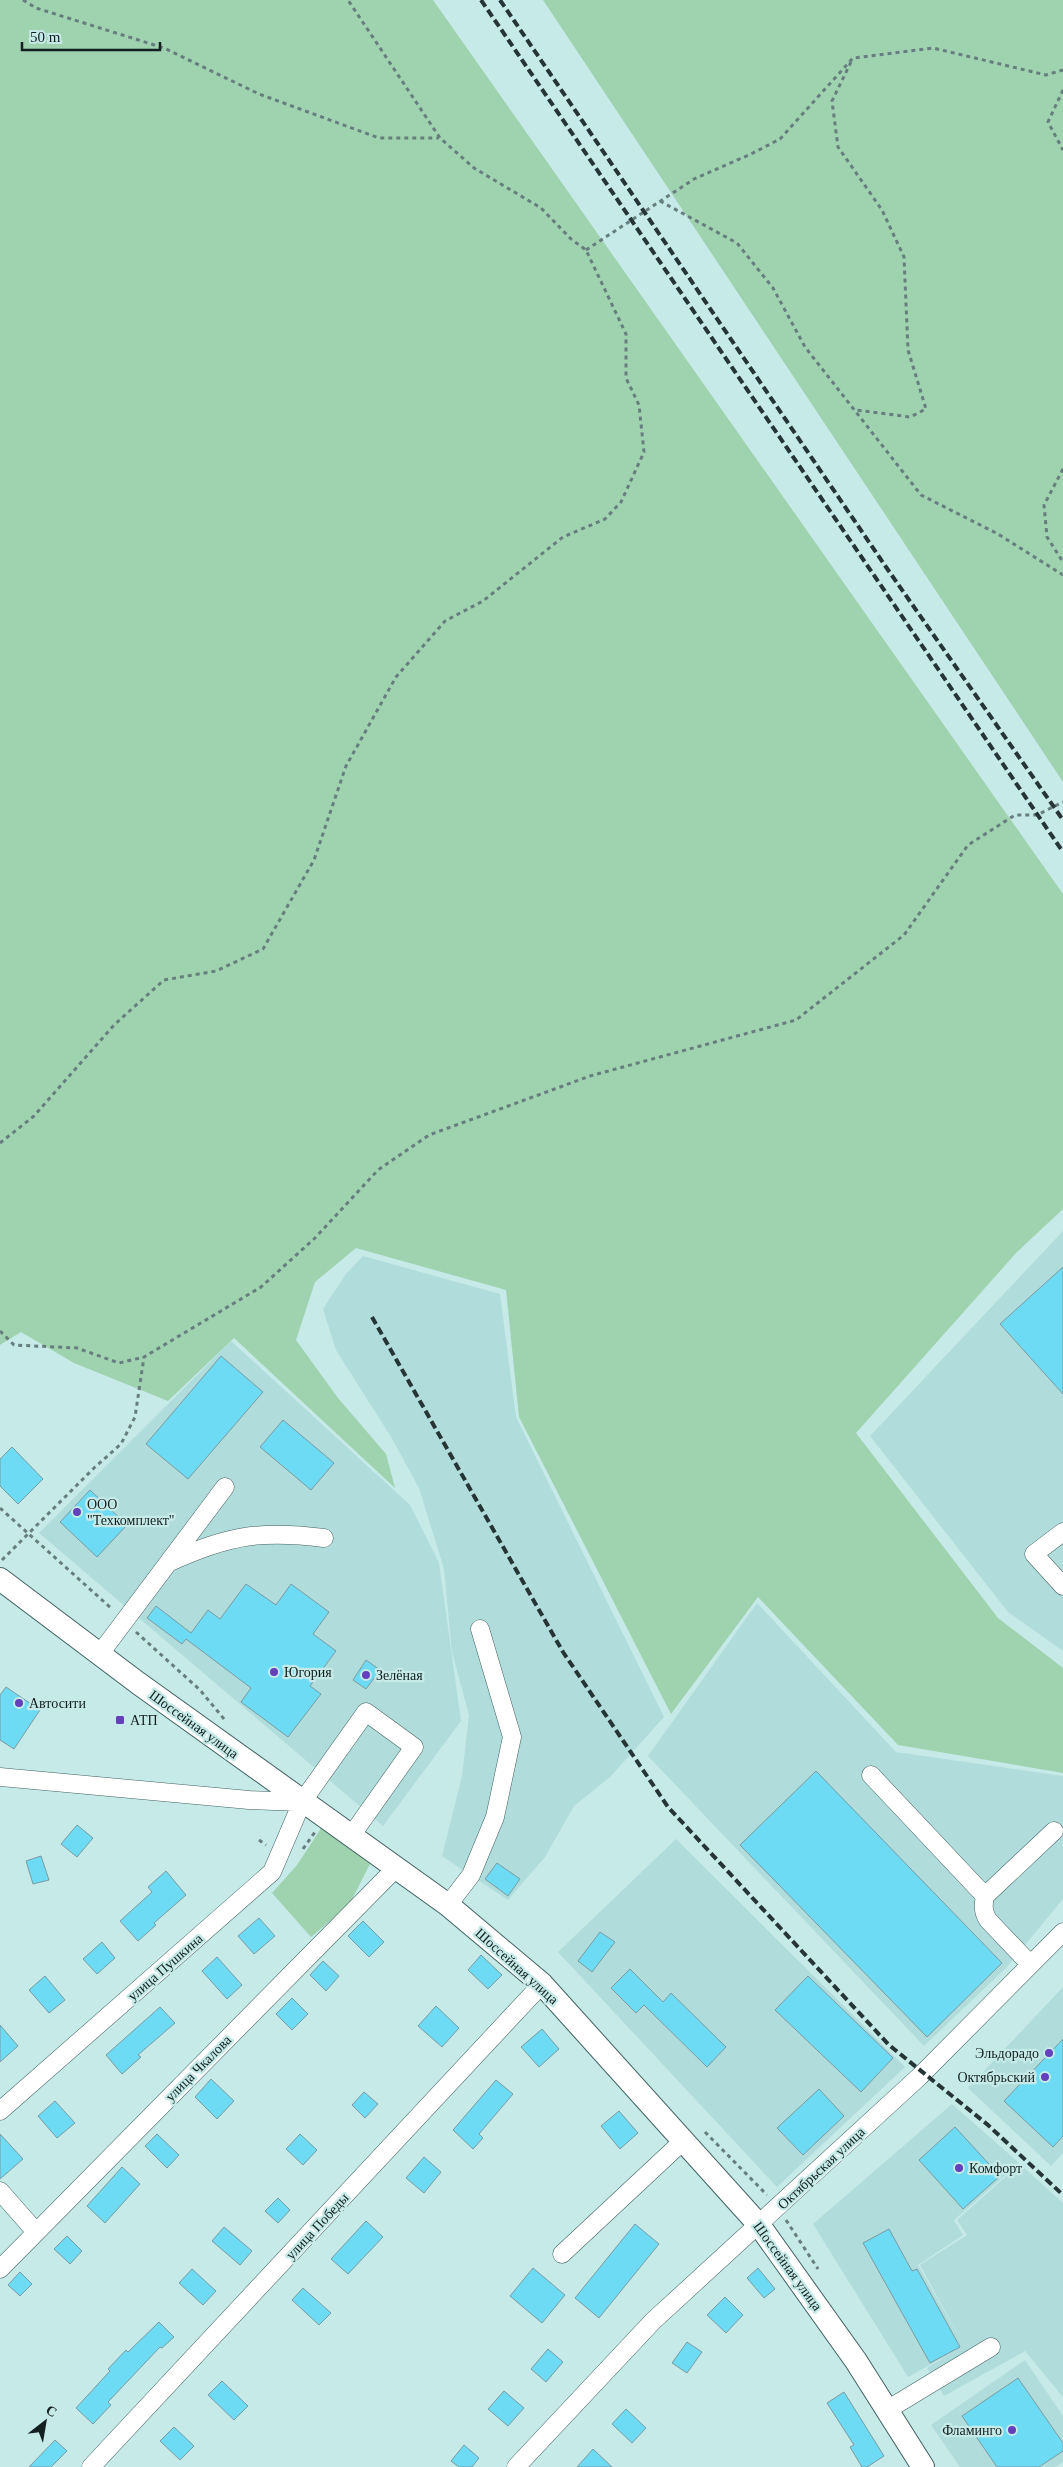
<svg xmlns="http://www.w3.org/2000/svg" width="1063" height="2467" font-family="'Times New Roman',serif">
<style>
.built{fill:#b0dcdb}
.green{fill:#9fd2af}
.building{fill:#6cdbf3;stroke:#7b9ba2}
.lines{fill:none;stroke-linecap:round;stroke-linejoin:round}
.minor-casing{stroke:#426161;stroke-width:19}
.major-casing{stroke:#426161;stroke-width:24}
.path{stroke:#667e7d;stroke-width:3;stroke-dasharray:4 4;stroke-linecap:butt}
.minor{stroke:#fff;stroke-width:18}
.major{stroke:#fff;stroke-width:22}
.rail{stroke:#253434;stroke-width:4;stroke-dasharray:8 4;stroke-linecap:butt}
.poi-dot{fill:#6441ba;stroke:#c6eae8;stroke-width:2}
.labels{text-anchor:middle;stroke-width:4.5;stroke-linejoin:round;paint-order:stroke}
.poi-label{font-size:14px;fill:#132020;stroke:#c6eae8;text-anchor:start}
.street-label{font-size:14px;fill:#132020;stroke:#c6eae8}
</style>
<rect width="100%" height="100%" fill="#c6eae8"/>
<path class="built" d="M1063,1231V1651L1008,1612L870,1436Z
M363,1256L500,1294L516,1417L664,1717L610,1777L574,1806L545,1857L508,1900L442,1856L462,1776L469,1715L452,1652L444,1569L419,1488L391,1437L336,1350L323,1309L346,1274Z
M231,1341L410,1505L439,1563L461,1721L383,1826L39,1533Z
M757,1603L896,1752L1063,1776V1899L1006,1968L924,2046L648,1756Z
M676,1839L905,2067L777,2187L558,1952Z
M1063,1987V2153L1051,2166L968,2088Z
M952,2104L1019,2163L954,2220L963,2235L918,2265L964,2346L920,2265L967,2235L957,2220L1020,2164L1063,2203V2397L1025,2351L944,2396L927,2368L955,2351L908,2377L813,2224Z
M1025,2360L1063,2416V2462L1055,2467H960L931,2425Z"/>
<path class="green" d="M0,0H433L1063,894V1209L1017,1252L856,1433L998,1618L1063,1668V1773L898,1745L758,1597L671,1714L519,1417L506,1290L356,1248L315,1282L296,1340L338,1398L386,1454L395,1488L234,1338L168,1401L74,1363L21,1332L0,1345Z
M543,0H1063V782Z
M322,1827L370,1864L349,1905L311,1937L272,1893L297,1865Z"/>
<path class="building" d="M1063,1267V1394L1000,1324Z
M221,1356L263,1392L188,1479L146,1444Z
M283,1420L334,1463L311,1490L260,1447Z
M12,1447L43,1479L18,1504L0,1486V1459Z
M90,1490L127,1525L97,1557L60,1522Z
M246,1584L276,1605L291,1584L329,1612L313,1634L336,1651L310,1686L321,1694L288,1737L241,1702L251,1688L186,1639L182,1644L147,1618L156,1606L191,1633L208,1610L220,1619Z
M366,1660L380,1670L366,1689L353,1680Z
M6,1687L40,1710L14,1749L0,1740V1695Z
M816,1771L1002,1963L927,2037L740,1845Z
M77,1825L93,1838L77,1857L61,1844Z
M41,1856L49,1880L33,1884L26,1861Z
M497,1863L520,1879L508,1896L485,1879Z
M166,1871L186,1895L154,1923L156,1925L138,1941L120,1921L152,1892L148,1887Z
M259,1918L275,1936L254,1954L238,1936Z
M363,1921L384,1942L369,1957L348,1936Z
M600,1932L615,1942L592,1972L578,1961Z
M102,1942L115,1958L97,1974L83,1959Z
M481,1955L502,1975L488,1989L468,1970Z
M217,1957L242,1985L227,1999L202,1971Z
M323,1961L339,1976L326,1991L310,1975Z
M630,1969L663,2002L671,1993L726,2047L707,2067L644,2005L636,2013L611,1988Z
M45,1976L65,2000L49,2013L29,1990Z
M808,1976L893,2058L861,2092L775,2010Z
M292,1998L308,2014L292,2030L276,2014Z
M436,2006L459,2028L442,2047L418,2026Z
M160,2007L175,2023L138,2055L141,2057L122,2074L106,2055Z
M0,2025L18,2046L0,2062Z
M542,2029L559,2049L539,2067L521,2047Z
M1063,2039V2136L1053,2147L1004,2101Z
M211,2079L234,2101L217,2119L195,2097Z
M496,2080L513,2094L479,2134L483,2138L473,2149L453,2130Z
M819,2089L844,2116L803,2155L777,2128Z
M364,2092L378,2104L365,2118L352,2105Z
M55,2101L75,2123L57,2138L38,2116Z
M619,2111L638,2133L620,2149L601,2126Z
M955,2127L1000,2176L963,2209L919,2160Z
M0,2134L23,2159L0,2179Z
M157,2134L179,2155L167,2168L145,2146Z
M300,2134L317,2150L303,2165L286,2149Z
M424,2157L441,2172L424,2193L406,2178Z
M122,2167L140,2184L105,2223L87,2206Z
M278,2198L290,2210L278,2223L265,2211Z
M366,2221L383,2237L348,2274L331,2259Z
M635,2224L659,2244L599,2318L575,2298Z
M224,2227L252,2251L240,2265L212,2241Z
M889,2229L912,2271L917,2269L960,2347L930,2363L863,2243Z
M67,2236L82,2251L70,2264L54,2249Z
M533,2268L565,2295L542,2323L510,2296Z
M758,2268L775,2289L764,2298L747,2278Z
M192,2269L216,2291L203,2305L179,2283Z
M20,2272L32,2284L20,2296L8,2285Z
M303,2288L331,2313L319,2325L292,2300Z
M725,2297L743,2315L726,2333L707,2315Z
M159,2322L174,2337L162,2348L160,2347L108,2402L111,2405L93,2424L76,2408L110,2371L108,2369L126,2350L128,2352Z
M687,2342L702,2352L687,2373L672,2363Z
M548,2349L563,2362L546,2382L531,2369Z
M1018,2378L1063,2443V2451L1039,2467H997L962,2416Z
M222,2381L248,2406L234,2420L208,2395Z
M504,2391L524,2408L508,2426L488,2409Z
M844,2392L884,2456L867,2467H862L850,2447L854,2445L827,2403Z
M626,2409L646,2428L632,2443L612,2424Z
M174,2427L194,2446L180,2460L160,2441Z
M55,2440L67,2451L51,2467H29Z
M464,2445L479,2458L472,2467H459L451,2461Z
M593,2449L612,2467H577Z"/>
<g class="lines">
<defs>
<path id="minor" d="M1063,1532L1034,1554L1063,1586
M172,1561C229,1535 263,1530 324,1538
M99,1655L225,1487
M871,1775L985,1896
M0,1777L249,1800L302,1802
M448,1905L471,1875L495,1817L512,1737L480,1629
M1030,1964L988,1920C983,1912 983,1906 985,1896L1054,1831
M0,2111L272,1872L302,1802L366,1712L414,1747L351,1836
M0,2191L36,2232
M562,2254L683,2141
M0,2269L396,1868
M887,2410L991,2347
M91,2467L542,1984
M516,2467L653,2321L920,2076L1063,1932"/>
<path id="major" d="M0,1579L138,1683L448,1905L542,1984L759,2225L856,2361L923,2467"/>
</defs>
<use href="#minor" class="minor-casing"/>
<use href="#major" class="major-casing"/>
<path class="path" d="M23,0L36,8L164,48L259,94L379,138H439
M851,62L832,101L838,147L882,210L904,257L908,350L926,409L910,417L856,410
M1063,90L1048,122L1063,150
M660,201L737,243L773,288L805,347L921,495L998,534L1063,575
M586,250L694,179L751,154L780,139L853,58L933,48L1046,75L1063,70
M1063,469L1044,505L1047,537L1063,562
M0,1143L34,1116L114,1025L164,980L216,971L263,949L314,860L346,766L396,677L445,621L483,601L563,537L605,519L621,502L644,452L639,405L626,378V334L586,250L571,239L541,208L474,168L440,138L348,0
M0,1331L14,1345L77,1348L119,1363L144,1357
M0,1508L112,1609
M2,1560L94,1468L121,1444L135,1417L144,1357L261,1287L315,1238L378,1170L429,1135L590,1076L796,1020L904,935L968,845L1015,815H1037L1063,802
M136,1632L200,1690L224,1719
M259,1840L266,1845
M303,1849L315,1832
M705,2132L767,2195
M786,2220L818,2269"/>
<use href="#minor" class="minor"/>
<use href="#major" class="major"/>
<path class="rail" d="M481,0L1063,852
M500,0L886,567L1063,820
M372,1317L563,1652L668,1807L889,2045L988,2125L1063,2195"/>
</g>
<g class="poi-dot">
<circle cx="77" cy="1512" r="5"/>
<circle cx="274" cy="1672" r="5"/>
<circle cx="366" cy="1675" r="5"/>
<circle cx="19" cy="1703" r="5"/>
<rect x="115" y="1715" width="10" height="10" rx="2.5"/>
<circle cx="1049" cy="2053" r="5"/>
<circle cx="1045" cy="2077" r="5"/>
<circle cx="959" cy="2168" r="5"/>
<circle cx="1012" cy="2430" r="5"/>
</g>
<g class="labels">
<g class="poi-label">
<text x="87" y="1509">ООО<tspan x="87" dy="16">"Техкомплект"</tspan></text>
<text x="284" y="1677">Югория</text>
<text x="376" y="1680">Зелёная</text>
<text x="29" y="1708">Автосити</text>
<text x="130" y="1725">АТП</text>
<text x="1039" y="2058" text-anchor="end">Эльдорадо</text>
<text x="1035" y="2082" text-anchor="end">Октябрьский</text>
<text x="969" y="2173">Комфорт</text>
<text x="1002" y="2435" text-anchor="end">Фламинго</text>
</g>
<g class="street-label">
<text transform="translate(194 1724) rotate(36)" y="5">Шоссейная улица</text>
<text transform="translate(517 1966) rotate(42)" y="5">Шоссейная улица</text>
<text transform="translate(165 1967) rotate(-41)" y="5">улица Пушкина</text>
<text transform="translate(198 2068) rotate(-45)" y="5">улица Чкалова</text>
<text transform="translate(821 2168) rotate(-43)" y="5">Октябрьская улица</text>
<text transform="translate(317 2226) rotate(-47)" y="5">улица Победы</text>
<text transform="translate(788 2266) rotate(54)" y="5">Шоссейная улица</text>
</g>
</g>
<g transform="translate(45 2422) rotate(31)" stroke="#c6eae8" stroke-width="4" paint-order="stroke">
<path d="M0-4L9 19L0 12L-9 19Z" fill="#132020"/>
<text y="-8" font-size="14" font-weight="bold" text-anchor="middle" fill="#132020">С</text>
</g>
<path d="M22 42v8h138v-8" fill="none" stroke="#132020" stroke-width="2.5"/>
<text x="30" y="42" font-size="15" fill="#132020" stroke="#c6eae8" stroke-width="4" paint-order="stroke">50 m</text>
</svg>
